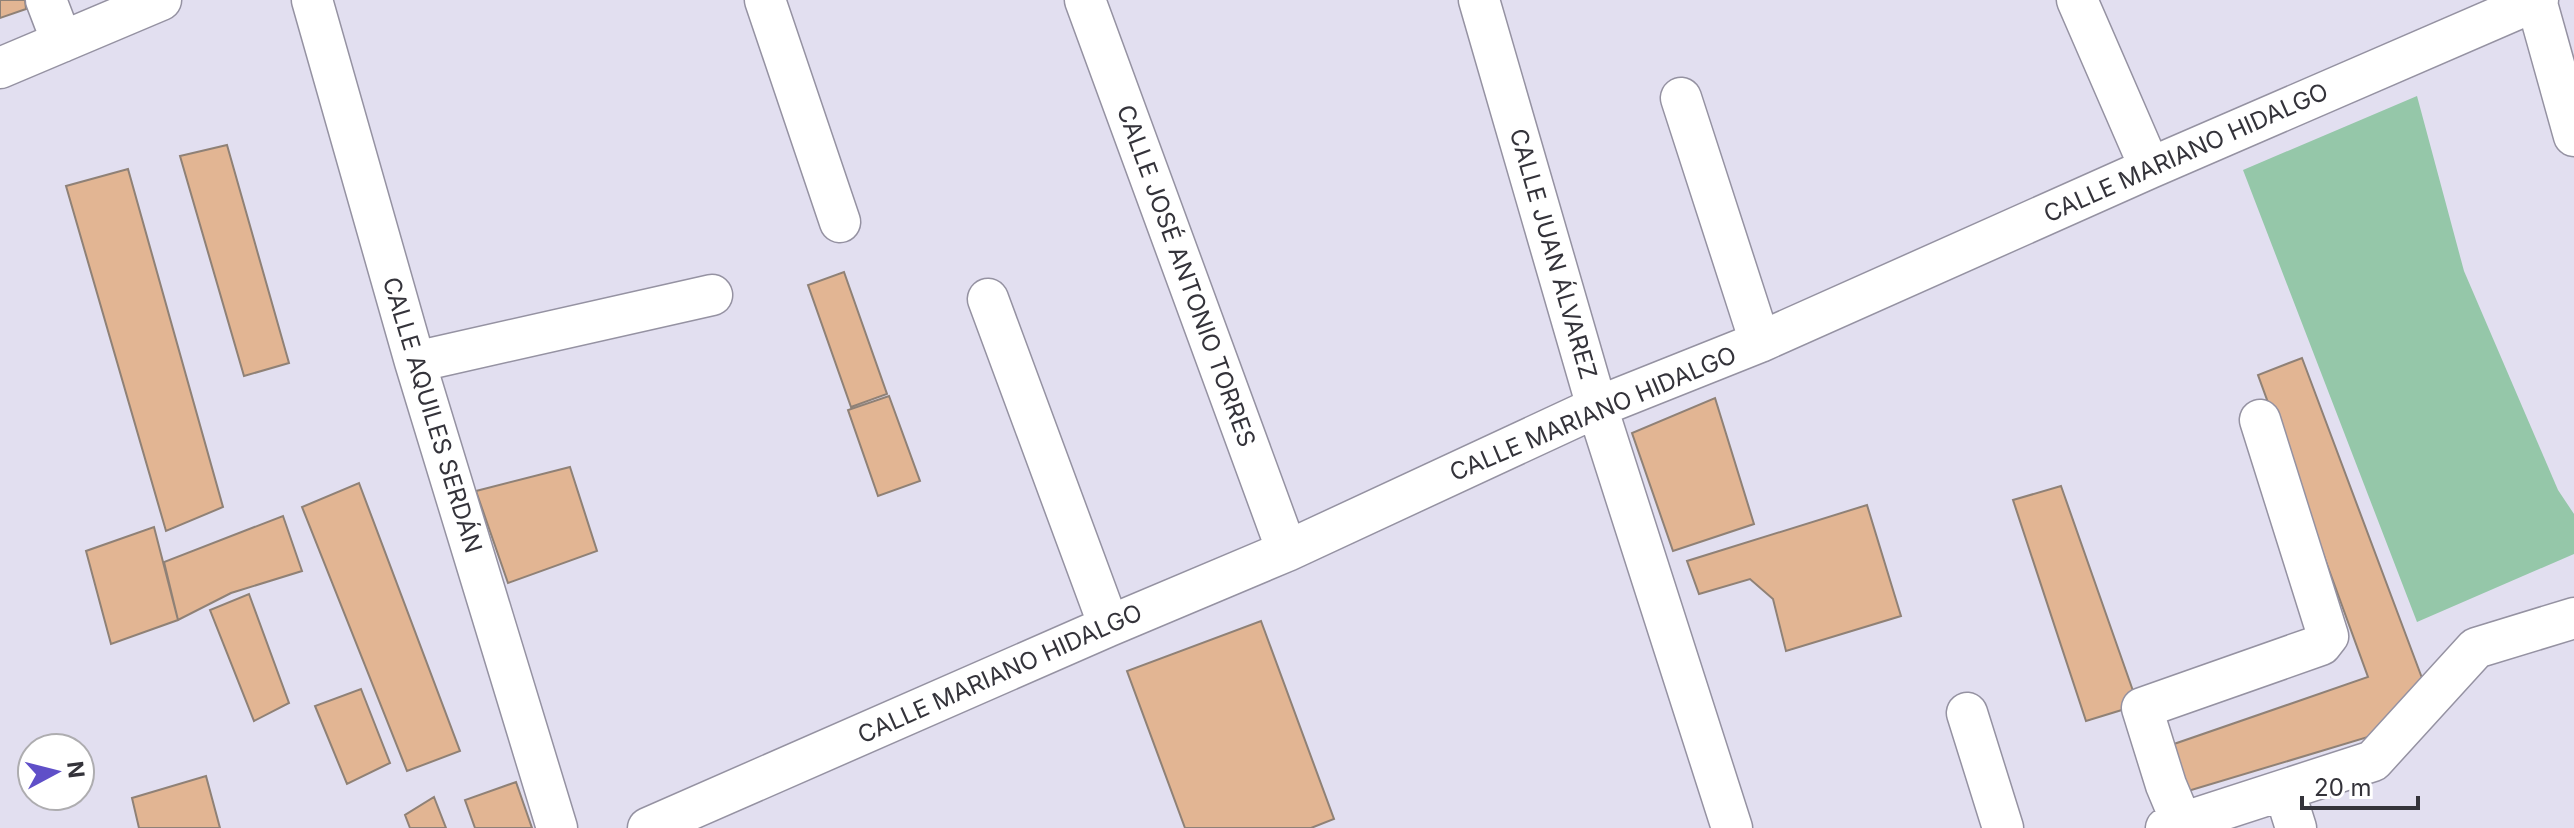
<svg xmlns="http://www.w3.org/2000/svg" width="2574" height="828" font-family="Inter,sans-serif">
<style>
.green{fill:#95c7a9}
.building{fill:#e2b593;stroke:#8f8176;stroke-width:2}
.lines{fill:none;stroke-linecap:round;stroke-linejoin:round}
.minor-casing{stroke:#9592a2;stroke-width:43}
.minor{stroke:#fff;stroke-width:40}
.labels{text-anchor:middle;stroke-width:7;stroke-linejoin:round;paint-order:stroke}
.street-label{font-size:24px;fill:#34333a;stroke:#fff}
</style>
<rect width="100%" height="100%" fill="#e2dff0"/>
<path class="green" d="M2417,96L2464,271L2558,490L2574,514V554L2417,622L2243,170Z"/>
<path class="building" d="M0,0H25L26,9L0,18Z
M227,145L289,363L244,376L180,156Z
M128,169L223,507L166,531L66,186Z
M844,272L887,394L851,407L808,285Z
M2302,358L2422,678L2378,734L2188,791L2174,744L2368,677L2258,375Z
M889,396L920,481L878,496L848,410Z
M1715,398L1754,524L1673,551L1632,433Z
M570,467L597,551L508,583L476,491Z
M359,483L460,751L407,771L302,507Z
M2061,486L2138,705L2086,721L2013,500Z
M1867,505L1901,616L1786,651L1773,599L1750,579L1699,594L1687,561Z
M283,516L302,571L231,593L178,620L164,562Z
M154,527L178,620L111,644L86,551Z
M249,594L289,703L254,721L210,610Z
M1261,621L1334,819L1311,828H1185L1127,671Z
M361,689L390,763L347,784L315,706Z
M206,776L220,828H139L132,798Z
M516,782L532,828H475L465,800Z
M434,797L446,828H410L405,815Z"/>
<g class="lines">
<defs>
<path id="minor" d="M46,0L62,42
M312,0L415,362L557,828
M765,0L840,222
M1085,0L1287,551
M1479,0L1597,407L1732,828
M2077,0L2150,168
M2536,0L2574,136
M0,68L161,0
M1681,98L1760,342
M988,299L1109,626
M415,362L712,295
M1967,713L2003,828
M2284,790L2296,828
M648,828L1109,626L1287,551L1597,407L1760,342L2150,168L2538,0
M2166,828L2373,761L2476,648L2574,618
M2184,828L2166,785L2142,708L2321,645L2328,636L2260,420"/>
</defs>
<use href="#minor" class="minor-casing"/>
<use href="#minor" class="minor"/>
</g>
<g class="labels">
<g class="street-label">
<text transform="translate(2186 153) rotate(-24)" y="8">CALLE MARIANO HIDALGO</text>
<text transform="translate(1553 254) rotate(74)" y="8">CALLE JUAN ÁLVAREZ</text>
<text transform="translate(1186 276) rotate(70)" y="8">CALLE JOSÉ ANTONIO TORRES</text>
<text transform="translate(1593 414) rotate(-23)" y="8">CALLE MARIANO HIDALGO</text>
<text transform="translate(432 415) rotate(73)" y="8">CALLE AQUILES SERDÁN</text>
<text transform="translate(1000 674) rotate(-24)" y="8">CALLE MARIANO HIDALGO</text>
</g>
</g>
<g transform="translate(56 772) rotate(83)"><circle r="38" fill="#ffffff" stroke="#aeadb0" stroke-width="2"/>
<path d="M0-6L14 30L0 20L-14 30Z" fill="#5f4fc8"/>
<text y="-12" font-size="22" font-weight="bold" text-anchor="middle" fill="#34333a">N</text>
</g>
<path d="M2302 796v12h116v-12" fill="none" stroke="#34333a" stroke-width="4"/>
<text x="2314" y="796" font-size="24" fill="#34333a" stroke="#ffffff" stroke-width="6" paint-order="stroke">20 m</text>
</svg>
